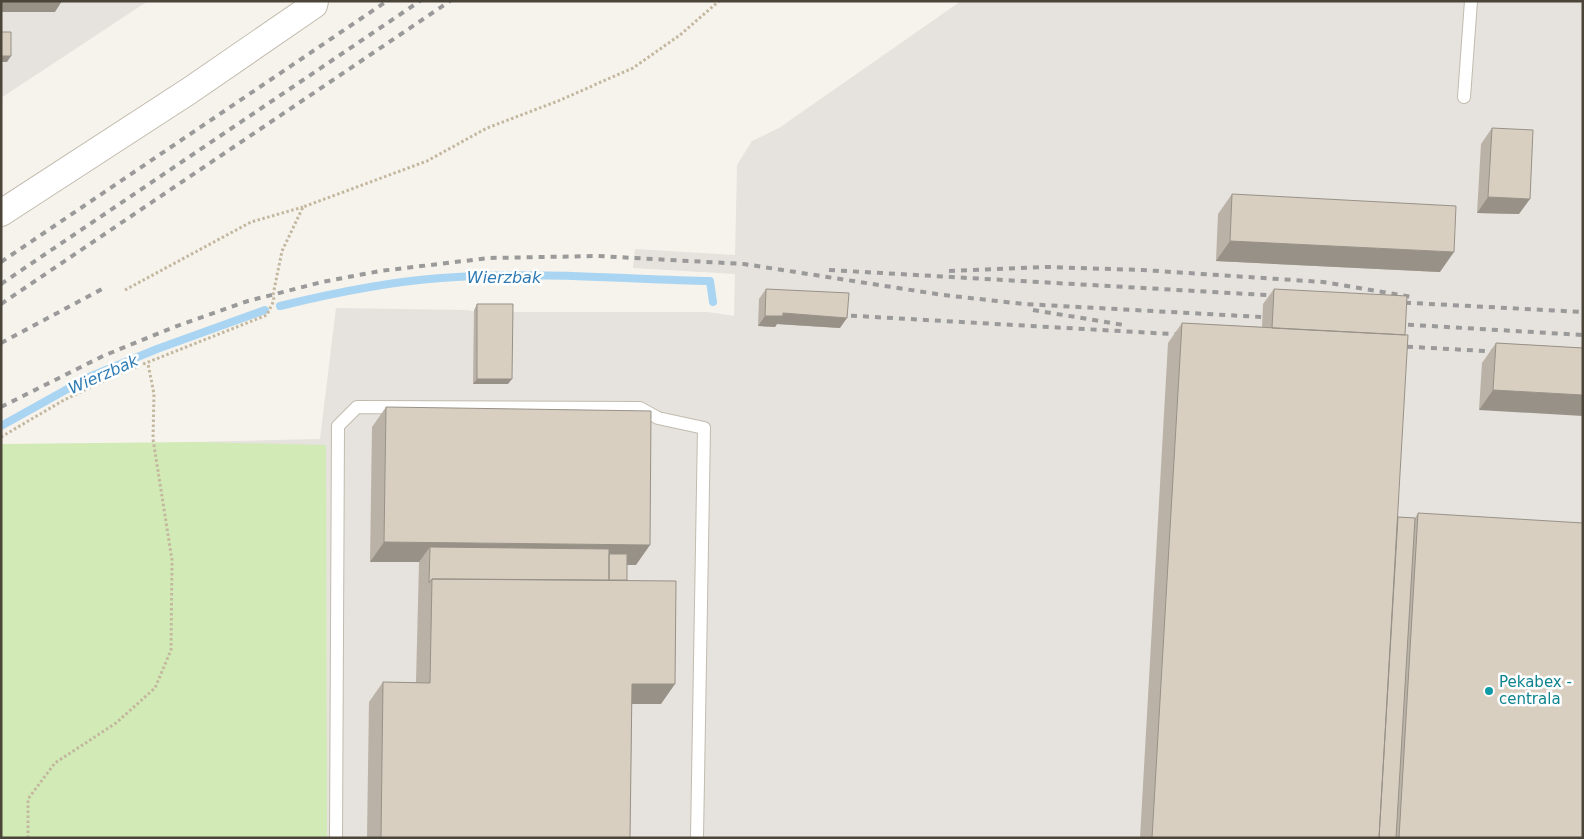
<svg xmlns="http://www.w3.org/2000/svg" width="1584" height="839" font-family="'DejaVu Sans',sans-serif">
<style>
.industrial{fill:#e6e2dd}
.green{fill:#d2eab5}
.lines{fill:none;stroke-linecap:round;stroke-linejoin:round}
.stream{stroke:#a9d4f2;stroke-width:8}
.lane-casing{stroke:#c2bbae;stroke-width:14}
.street-casing{stroke:#c2bbae;stroke-width:28}
.path{stroke:#c4b79f;stroke-width:3;stroke-dasharray:2.5 2.5;stroke-linecap:butt}
.lane{stroke:#fff;stroke-width:12}
.street{stroke:#fff;stroke-width:26}
.rail{stroke:#9a9a9a;stroke-width:4;stroke-dasharray:6 6;stroke-linecap:butt}
.wall{fill:#bab2a6}
.shaded-wall{fill:#979187}
.building{fill:#d8cfc1;stroke:#979187}
.culture-dot{fill:#0f9aa8;stroke:#fff;stroke-width:2}
.labels{text-anchor:middle;stroke-width:5;stroke-linejoin:round;paint-order:stroke}
.culture-label{font-size:15px;fill:#0d838f;stroke:#fff;text-anchor:start}
.water-label{font-size:16px;font-style:italic;fill:#2e7ab2;stroke:#fff}
</style>
<rect width="100%" height="100%" fill="#f6f3ec"/>
<path class="industrial" d="M1,1H148L1,98Z
M961,1H1583V838H191L195,442L320,439L336,308L468,310L476,312H708L734,316L735,274L633,268L635,249L735,255L737,165L752,141L779,128Z"/>
<path class="green" d="M195,442L326,445L327,838H1V444Z"/>
<g class="lines">
<path class="stream" d="M280,306C333,293 386,282 441,278C527,271 623,279 710,281L713,302
M1,426L89,377L157,349L265,310"/>
<defs>
<path id="lane" d="M1464,97L1471,1
M336,838L338,426L357,407L640,408L658,418L704,428L697,838"/>
<path id="street" d="M1,213L189,91L314,5L315,1"/>
</defs>
<use href="#lane" class="lane-casing"/>
<use href="#street" class="street-casing"/>
<path class="path" d="M125,290L251,222L303,207
M1,437L64,400L118,374L267,315L274,300L273,295L282,251L303,207L427,161L487,128L558,101L633,68L680,35L719,1
M28,838V799L55,763L116,723L155,688L171,650L172,560L153,439L154,394L148,364"/>
<use href="#lane" class="lane"/>
<use href="#street" class="street"/>
<path class="rail" d="M1,262L387,1
M829,270L1283,296
M949,271L1047,267L1142,270L1323,282L1412,297
M1,284L420,1
M1393,302L1583,312
M1,304L450,1
M1033,310L1124,325
M839,315L1189,335
M1396,324L1583,335
M1,343L104,288
M1395,346L1503,352
M1,407L103,356L174,327L248,301L322,282L380,271L489,258L598,256L744,264L943,295L1024,304L1262,317"/>
</g>
<path class="wall" d="M1492,128L1519,214L1477,213L1481,144Z
M1232,194L1440,272L1216,261L1218,214Z
M766,289L840,328L777,324L775,327L758,326L759,299Z
M1274,289L1398,517L1415,518L1418,513L1583,838H1140L1168,343L1182,323L1262,327L1263,304Z
M477,304L508,384H473L474,310Z
M1496,343L1583,348L1479,410L1482,363Z
M386,407L636,565H627V580L661,704H632L630,838H367L369,702L383,682H416L419,562H370L372,427Z"/>
<path class="shaded-wall" d="M1,1H62L55,12H1Z
M1,56H11L7,62H1Z
M1488,197L1530,199L1519,214L1477,213Z
M1230,241L1454,252L1440,272L1216,261Z
M783,313L847,318L840,328L777,324L775,327L758,326L765,316Z
M477,379H512L508,384H473Z
M1493,390L1583,395V416L1479,410Z
M384,542L650,545L636,565H606L430,547L419,562H370Z
M632,684H675L661,704H618Z"/>
<path class="building" d="M1,32H11V56H1Z
M1492,128L1533,130L1530,199L1488,197Z
M1232,194L1456,206L1454,252L1230,241Z
M766,289L849,293L847,318L783,313V316H765Z
M1274,289L1407,296L1405,335L1272,328Z
M477,304H513L512,379H477Z
M1182,323L1408,335L1379,838H1152Z
M1496,343L1583,348V395L1493,390Z
M386,407L651,411L650,545L384,542Z
M1418,513L1583,523V838H1399Z
M1398,517L1415,518L1396,838H1379Z
M430,547L609,549V580L432,579L429,583Z
M609,554H627V580H609Z
M432,579L676,581L675,684H632L630,838H381L383,682L430,683Z"/>
<circle class="culture-dot" cx="1489" cy="691" r="5"/>
<g class="labels">
<g class="culture-label">
<text x="1499" y="687">Pekabex -<tspan x="1499" dy="17">centrala</tspan></text>
</g>
<g class="water-label">
<text x="504" y="283">Wierzbak</text>
<text transform="translate(103 374) rotate(-24)" y="6">Wierzbak</text>
</g>
</g>
<rect width="1584" height="839" fill="none" stroke="#4b4439" stroke-width="5"/>
</svg>
